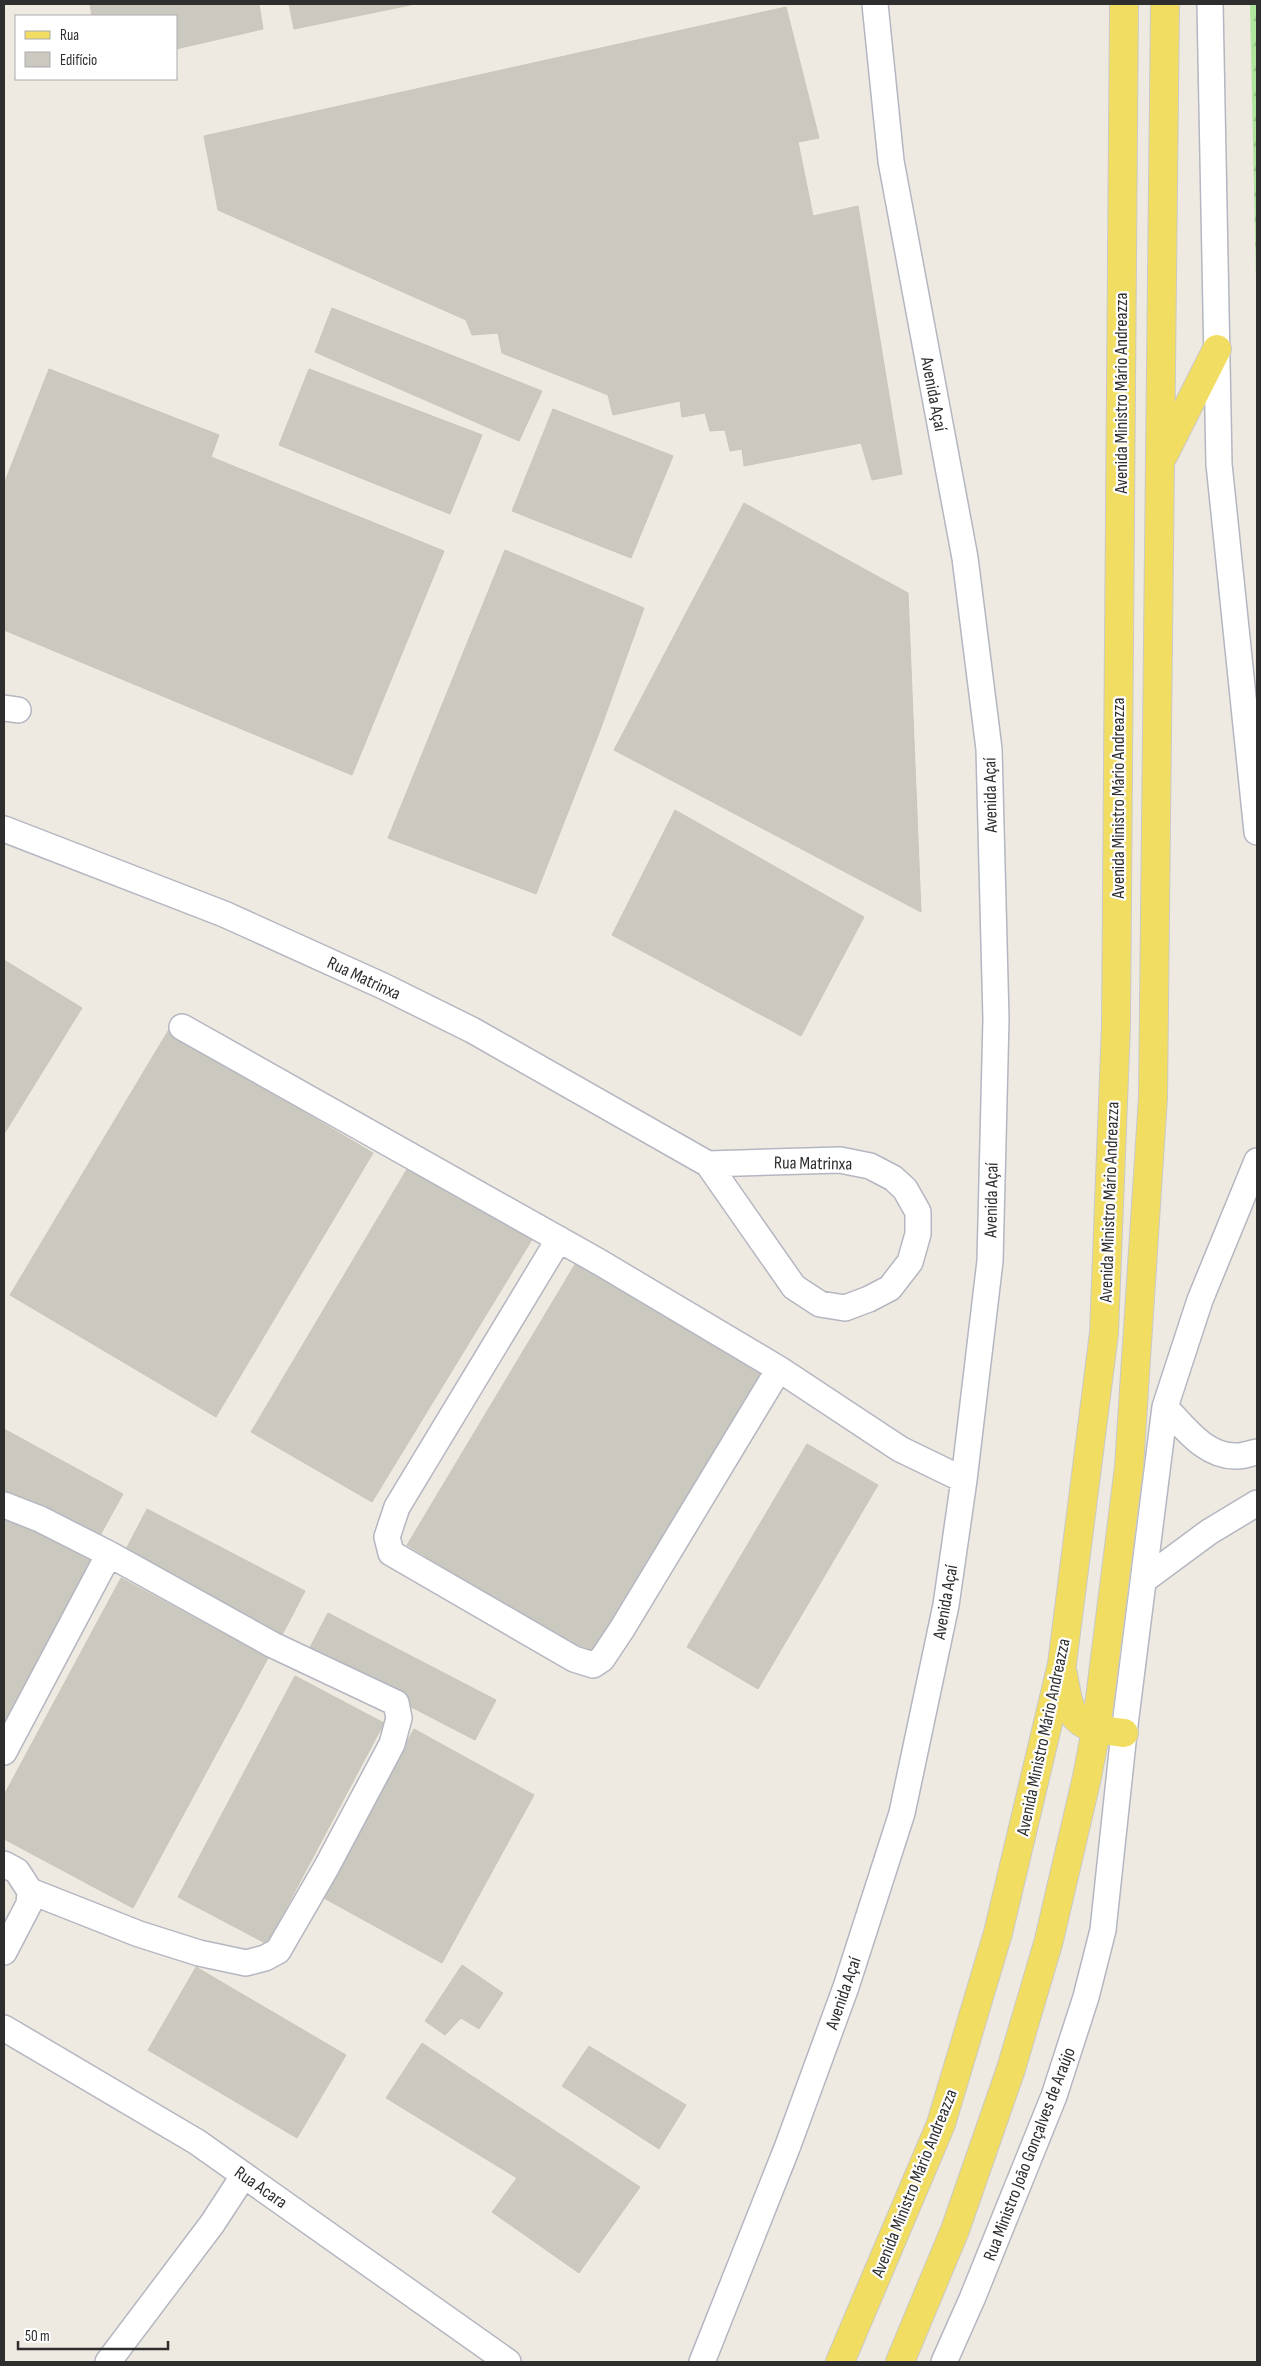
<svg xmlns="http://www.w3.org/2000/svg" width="1261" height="2366" font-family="'Sofia Sans Condensed',sans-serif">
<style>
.forest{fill:url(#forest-firs)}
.building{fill:#cbc8bf;stroke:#cbc6ba}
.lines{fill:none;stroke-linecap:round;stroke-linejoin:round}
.minor-casing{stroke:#b4b6c1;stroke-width:28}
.major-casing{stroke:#c9c9c9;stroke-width:30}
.minor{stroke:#fff;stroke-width:25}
.major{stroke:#f2dd63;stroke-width:28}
.labels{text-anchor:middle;stroke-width:4.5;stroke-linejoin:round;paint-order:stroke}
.street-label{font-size:18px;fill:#2e2e2e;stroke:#fff}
</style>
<defs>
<pattern id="forest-firs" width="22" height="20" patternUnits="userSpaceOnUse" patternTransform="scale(1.25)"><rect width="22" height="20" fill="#b0e59e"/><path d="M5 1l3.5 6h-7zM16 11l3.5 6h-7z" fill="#98c588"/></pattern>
</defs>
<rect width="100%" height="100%" fill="#efeae1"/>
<path class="forest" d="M1250,4H1257V329V328Z"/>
<path class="building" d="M90,4H259L263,29L176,49V16H92Z
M289,4H415L294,29Z
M786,7L819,138L798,142L813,216L858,206L902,474L872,480L861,443L744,466L742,449L730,451L725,430L710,431L705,413L682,417L680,401L613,415L608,395L502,353L498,333L472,335L466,320L218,210L204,136Z
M332,308L542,391L519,441L315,352Z
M49,369L219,435L211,457L444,551L352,775L4,630V484Z
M309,369L482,435L450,514L279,445Z
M553,409L673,456L631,558L512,511Z
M744,503L908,593L921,912L614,750Z
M505,550L644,608L599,733L536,894L388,838Z
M675,810L864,917L801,1036L612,935Z
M4,960L82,1008L4,1134Z
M168,1031L373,1153L216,1417L10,1295Z
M410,1164L533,1238L372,1502L251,1432Z
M577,1261L763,1371L594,1659L407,1545Z
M4,1429L123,1494L97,1541L4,1490Z
M807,1444L878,1485L758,1689L687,1647Z
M147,1509L305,1591L281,1637L123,1555Z
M4,1512L91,1559L4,1724Z
M121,1578L268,1658L133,1908L4,1839V1795Z
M328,1613L496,1700L475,1740L307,1653Z
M295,1676L384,1723L267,1944L178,1897Z
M414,1729L534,1795L442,1963L322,1897Z
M462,1965L503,1993L479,2029L461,2018L445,2035L425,2021Z
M196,1967L346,2055L297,2138L148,2050Z
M422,2043L640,2187L579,2273L492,2212L517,2178L386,2098Z
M589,2046L686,2105L659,2149L562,2086Z"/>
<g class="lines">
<defs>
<path id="minor" d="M1210,4L1219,464L1257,832
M4,708L18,710
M4,829L224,914L383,986L472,1030L708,1164L794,1287L820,1304L845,1308L869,1299L890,1288L910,1262L918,1234V1212L905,1189L893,1178L870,1166L840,1160L708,1164
M182,1027L601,1263L779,1369L900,1449L964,1480
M559,1239L397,1507L387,1537L391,1553L574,1659L593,1665L602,1659L622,1629L779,1369
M1165,1407C1184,1427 1206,1458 1238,1456C1244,1456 1251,1453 1257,1452
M4,1505L40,1519L109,1554L4,1752
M1144,1580L1209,1532L1257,1503
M4,1864L17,1871L30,1891L29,1904L4,1952
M30,1891L139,1934L199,1953L246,1963L265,1958L278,1951L326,1868L392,1744L399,1718L396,1703L273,1645L109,1554
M4,2028L197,2142L508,2362
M108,2362L212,2224L244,2175
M702,2362L787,2148L846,1987L902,1813L946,1605L964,1480L990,1261L996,1019L989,749L965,558L891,161L875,4
M944,2362L972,2299L1054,2096L1086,1997L1103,1930L1124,1733L1165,1407L1200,1300L1257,1161"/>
<path id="major" d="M1163,456L1217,349
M1063,1674C1071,1722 1074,1727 1124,1733
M840,2362L941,2124L998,1933L1062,1664L1104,1333L1116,1025L1124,4
M900,2362L955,2230L1011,2069L1049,1940L1087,1777L1096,1730L1129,1467L1153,1097L1165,4"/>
</defs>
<use href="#minor" class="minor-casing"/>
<use href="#major" class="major-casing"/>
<use href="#minor" class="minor"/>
<use href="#major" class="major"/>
</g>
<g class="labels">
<g class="street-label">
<text transform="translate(1121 393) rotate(-90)" y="6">Avenida Ministro Mário Andreazza</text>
<text transform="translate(934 394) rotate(79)" y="6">Avenida Açaí</text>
<text transform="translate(990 795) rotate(-91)" y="6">Avenida Açaí</text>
<text transform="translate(1118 798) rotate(-90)" y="6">Avenida Ministro Mário Andreazza</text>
<text transform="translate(364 978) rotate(25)" y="6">Rua Matrinxa</text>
<text transform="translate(813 1163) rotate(1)" y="6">Rua Matrinxa</text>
<text transform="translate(991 1200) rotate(-89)" y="6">Avenida Açaí</text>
<text transform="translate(1109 1202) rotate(-88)" y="6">Avenida Ministro Mário Andreazza</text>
<text transform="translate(945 1602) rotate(-80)" y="6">Avenida Açaí</text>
<text transform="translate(1043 1737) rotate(-78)" y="6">Avenida Ministro Mário Andreazza</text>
<text transform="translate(843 1993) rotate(-71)" y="6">Avenida Açaí</text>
<text transform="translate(1029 2154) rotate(-69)" y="6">Rua Ministro João Gonçalves de Araújo</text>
<text transform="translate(914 2183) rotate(-68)" y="6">Avenida Ministro Mário Andreazza</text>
<text transform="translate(261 2187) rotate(35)" y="6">Rua Acara</text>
</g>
</g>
<rect width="1261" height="2366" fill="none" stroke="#2e2e2e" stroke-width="10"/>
<rect x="15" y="15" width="162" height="65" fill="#ffffff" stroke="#ababab"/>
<rect x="25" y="31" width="25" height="8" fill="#f2dd63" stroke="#ababab"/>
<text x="60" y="40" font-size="15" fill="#2e2e2e">Rua</text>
<rect x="25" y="52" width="25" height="15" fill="#cbc8bf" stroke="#ababab"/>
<text x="60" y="65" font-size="15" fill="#2e2e2e">Edifício</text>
<path d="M18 2341v8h150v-8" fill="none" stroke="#2e2e2e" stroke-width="2.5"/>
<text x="25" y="2341" font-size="15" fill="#2e2e2e" stroke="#ffffff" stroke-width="4" paint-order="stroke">50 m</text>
</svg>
